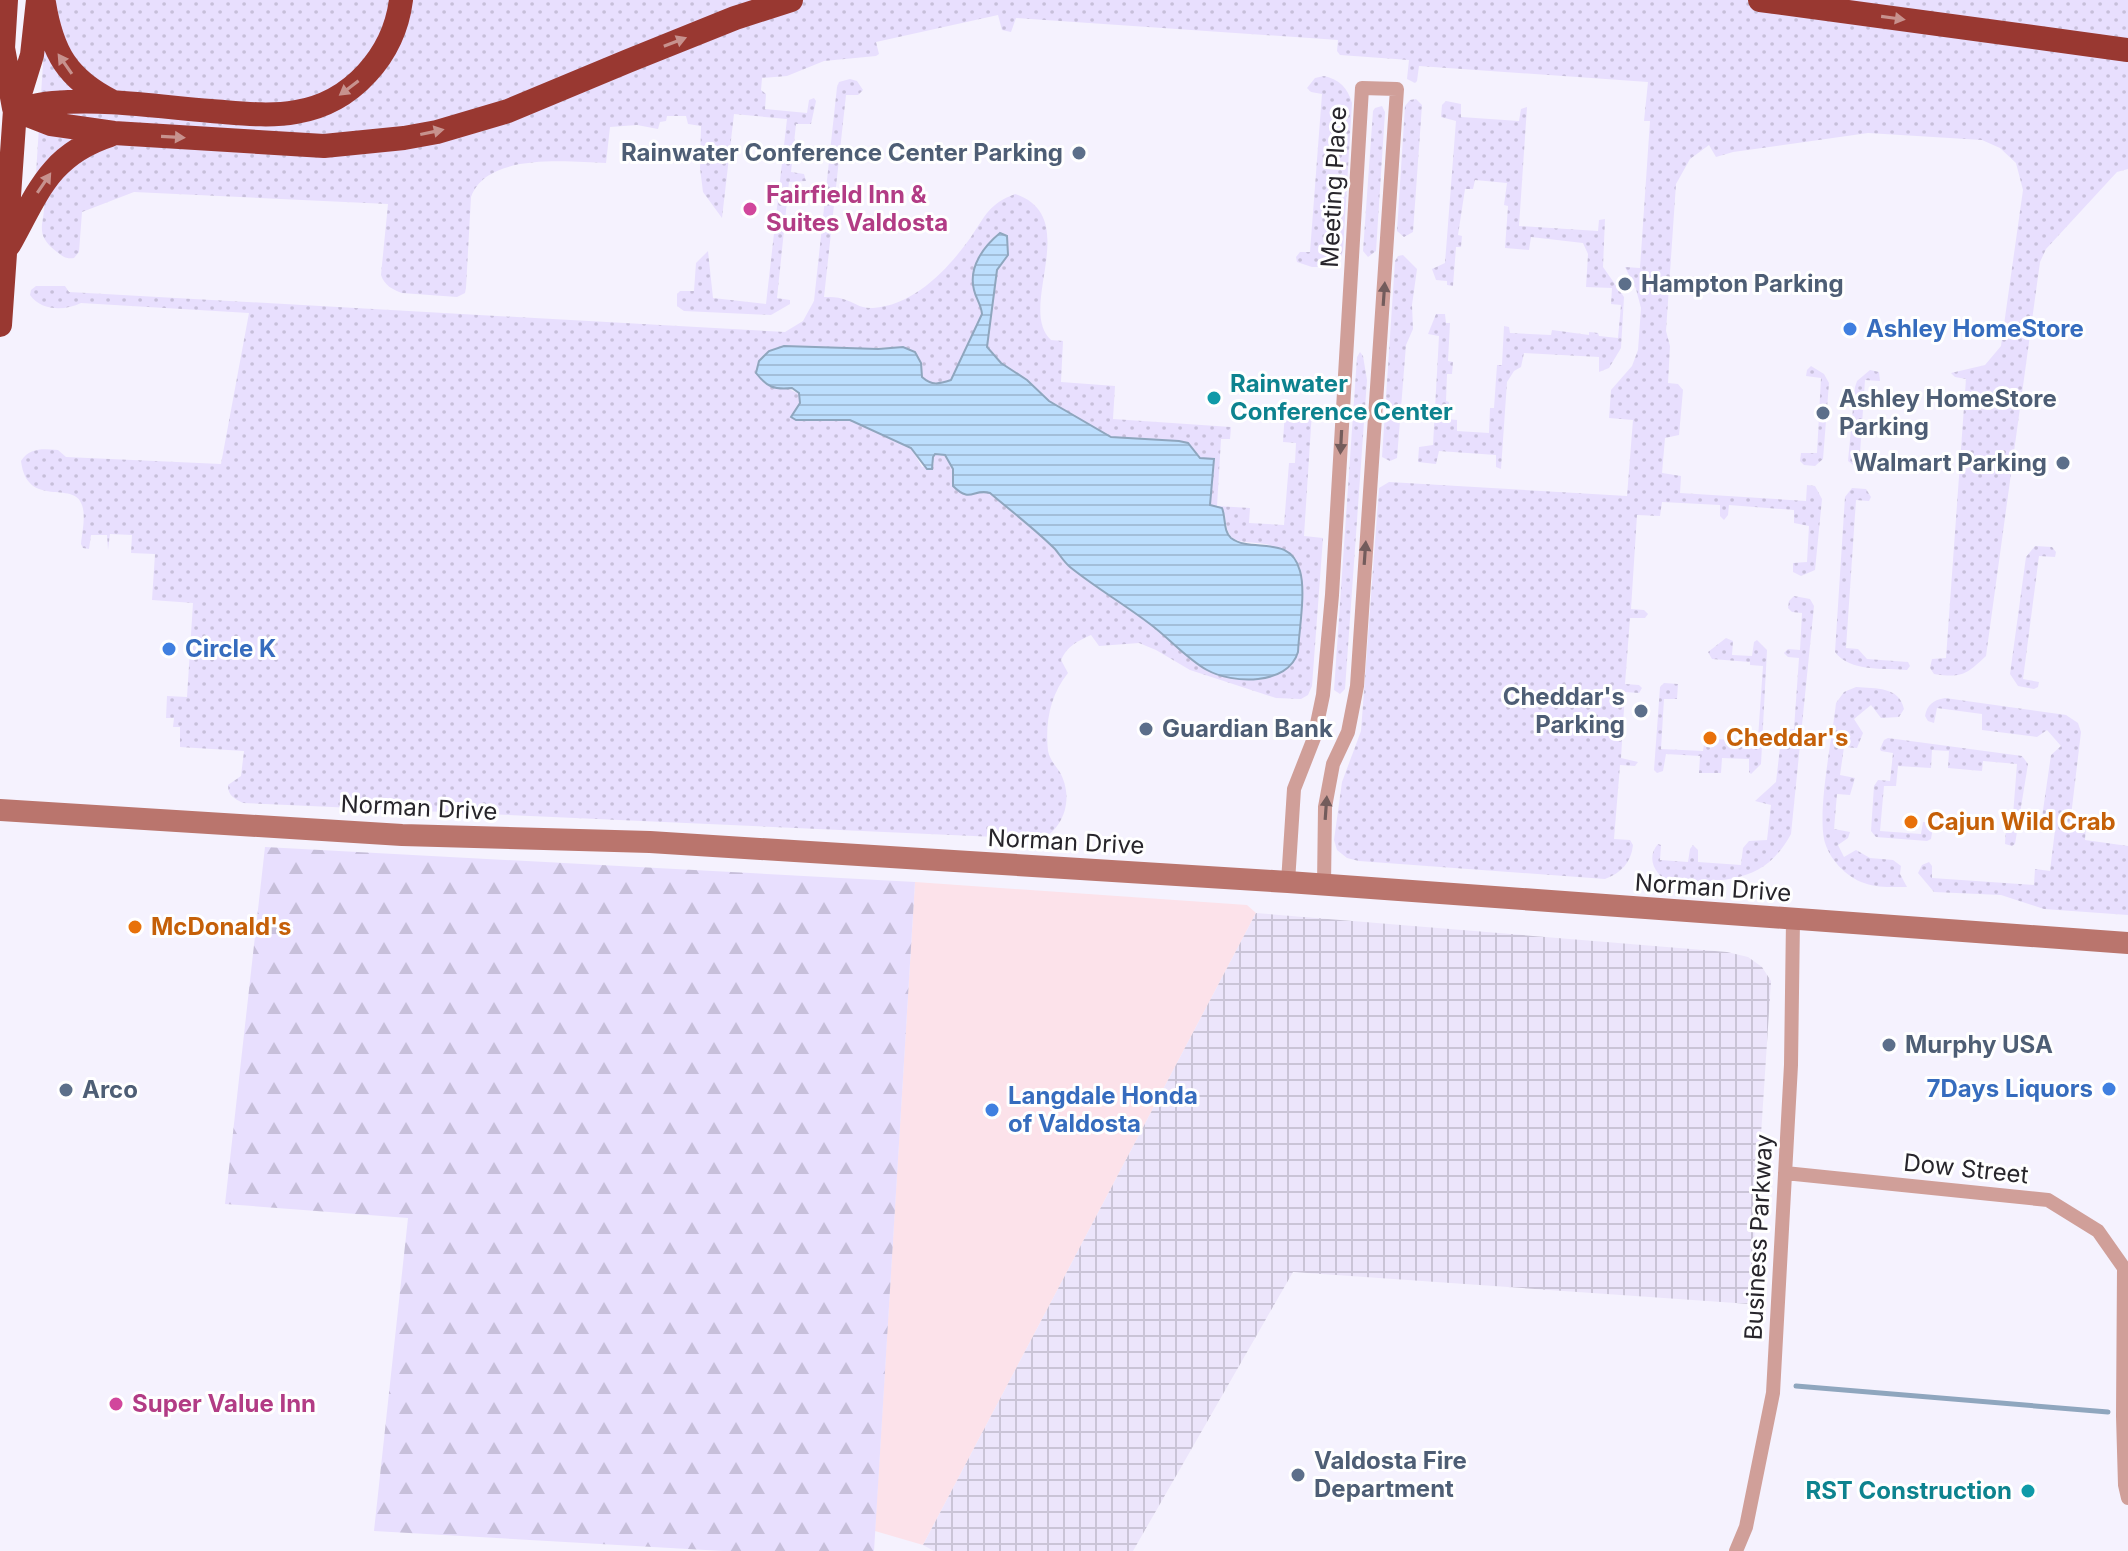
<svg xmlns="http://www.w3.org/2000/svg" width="2128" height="1551" font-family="Inter,sans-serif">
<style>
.commercial{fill:#fce2ea}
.industrial{fill:url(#industrial-grid)}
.grass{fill:url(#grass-dots);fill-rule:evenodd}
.forest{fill:url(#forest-firs)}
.water{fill:url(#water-rules);stroke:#8fa6be;stroke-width:2}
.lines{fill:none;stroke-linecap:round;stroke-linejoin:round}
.stream{stroke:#8fa6be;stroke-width:5}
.street{stroke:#d09f99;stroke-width:14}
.secondary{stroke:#ba756d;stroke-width:22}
.highway{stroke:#993831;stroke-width:24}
.oneway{fill:#c7928e}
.oneway2{fill:#735c5c}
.service-dot{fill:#5c6f8a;stroke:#fff;stroke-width:3}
.hotel-dot{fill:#d1479c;stroke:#fff;stroke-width:3}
.shop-dot{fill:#3f7fe0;stroke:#fff;stroke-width:3}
.culture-dot{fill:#0f9aa8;stroke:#fff;stroke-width:3}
.food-dot{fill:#e8710a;stroke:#fff;stroke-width:3}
.labels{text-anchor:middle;stroke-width:6;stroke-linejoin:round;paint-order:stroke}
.service-label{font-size:24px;font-weight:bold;fill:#4e5e75;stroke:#fff;text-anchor:start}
.street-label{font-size:24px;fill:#27252b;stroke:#fff}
.hotel-label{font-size:24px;font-weight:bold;fill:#b23c85;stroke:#fff;text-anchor:start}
.shop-label{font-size:24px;font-weight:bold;fill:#366cbe;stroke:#fff;text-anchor:start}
.culture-label{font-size:24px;font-weight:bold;fill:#0d838f;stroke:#fff;text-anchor:start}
.food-label{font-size:24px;font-weight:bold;fill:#c56008;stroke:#fff;text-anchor:start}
</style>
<defs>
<pattern id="industrial-grid" width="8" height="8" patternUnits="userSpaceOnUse" patternTransform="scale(2)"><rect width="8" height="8" fill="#ece5fb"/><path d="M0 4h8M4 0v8" fill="none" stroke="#cac4d7"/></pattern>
<pattern id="grass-dots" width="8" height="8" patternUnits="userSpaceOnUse" patternTransform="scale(2)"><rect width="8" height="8" fill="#e8dffe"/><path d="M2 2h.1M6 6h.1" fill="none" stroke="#c7bfda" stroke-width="1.8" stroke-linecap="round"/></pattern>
<pattern id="forest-firs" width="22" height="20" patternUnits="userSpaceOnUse" patternTransform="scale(2)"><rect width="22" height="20" fill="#e8dffe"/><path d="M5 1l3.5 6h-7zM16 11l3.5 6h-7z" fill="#c7bfda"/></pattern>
<pattern id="water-rules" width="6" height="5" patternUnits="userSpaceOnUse" patternTransform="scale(2)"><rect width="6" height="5" fill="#bcdefd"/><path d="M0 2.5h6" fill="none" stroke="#a2bed9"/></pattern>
</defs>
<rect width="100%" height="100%" fill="#f5f2fe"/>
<path class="commercial" d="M915,882L1247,905L1256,913L923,1545L875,1531Z"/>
<path class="industrial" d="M1256,913L1727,952L1748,957L1762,967L1771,981L1750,1304L1293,1272L1133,1551H934L923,1545Z"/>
<path class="grass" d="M47,0H2128V169L2117,172L2046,249L2040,262L1986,656C1966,675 1961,678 1934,674L1930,668L1932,659L1946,658L1966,379L1955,377L1951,373L1985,365L2001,346L2023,190L2016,163L2000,148L1982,140L1868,133L1733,152L1716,157L1709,145L1690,159L1676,184L1666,331L1670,346L1668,383L1678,384L1683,390L1679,435L1665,438L1662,473L1681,476L1680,493L1806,501L1807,485L1815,486L1822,499L1815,570L1801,576L1793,572V563L1807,562L1809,526L1794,523V510L1729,505L1728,515L1724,520L1720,516V505L1662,502L1660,516L1637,515L1631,609L1644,610L1648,614L1645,618H1630L1625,684L1639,685L1642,688L1639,693L1625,692L1621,758L1638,762L1635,766L1620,765L1614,839L1630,840L1633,845C1631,863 1621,873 1605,879L1359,861L1347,858L1337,850L1334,840L1342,782L1361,731L1379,488L1389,482L1627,496L1633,420L1609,418L1611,390L1632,366L1638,350L1641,308L1636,289L1625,267L1640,268L1650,121H1644L1648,82L1419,66L1417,81L1415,83L1407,79L1409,60L1340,55L1337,51L1338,40L1016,18L1011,32L1002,30L998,15L876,42L879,54L876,56L824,61L787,76L762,78L761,90L766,94L765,109L807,113L809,100L814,98L816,101L811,124H796L791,172L804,174L806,181L789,182L777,298L790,300V304L771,315L684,311L677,306V294L680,291H694L696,263L708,251L713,298L766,304L787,119L734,114L722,218L703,192L700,168L701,126L688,124L686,116H667L666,121L660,122L658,129L637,125L610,127L606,163C568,162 487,152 471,197L466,288L465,293L457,297L402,293C393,290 384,285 381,275L388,204L134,192L82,212L79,252L74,258C66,259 63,257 57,252C32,233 46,223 44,200C43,191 39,182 36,174Z
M1324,76C1339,79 1348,88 1352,103L1343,251L1340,260L1332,267H1312L1297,262L1296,257L1300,252H1310L1322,94L1311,92L1307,88L1315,78Z
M850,79L857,81L863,90L858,95H846L824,297C831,297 837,297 843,299C854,302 860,309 873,308C915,305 948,269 971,237C986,215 989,204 1015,194C1084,217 1016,308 1051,340L1063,341L1061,382L1115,386L1113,419L1231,427L1230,439H1221L1217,506L1250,508L1249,523L1284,525L1289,463H1295L1296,443L1283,442L1285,410L1312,411L1304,536L1323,538L1312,686L1308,695L1301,699L1276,698L1190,670L1156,650L1139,643L1099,646L1091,635C1078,641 1067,646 1061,660L1068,673C1050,695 1045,723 1048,751C1050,762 1060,769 1063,779C1072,802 1063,828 1042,839L243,803C234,798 228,796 228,785L241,776L244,751L180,747V727H173L174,718H166L167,696L187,697L193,603L152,600L155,554L131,553L132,535L110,534L108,550L107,535H91L89,549L83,548L81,544C82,533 86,516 82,505C74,479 27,510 21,461C30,447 44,449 58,450L66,457L221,464L249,313L81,303C65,311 41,311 30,295L31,290L36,286H65L69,292L785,332L803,321L814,301L837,87L839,82ZM999,233L1007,236L1008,255L997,269L987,347L1001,363L1027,380L1049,401L1111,437L1188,443L1200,458L1210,505L1225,515C1227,547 1240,540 1265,544C1275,546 1286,553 1295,558C1306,585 1301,620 1298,648C1296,669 1266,685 1246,678C1232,673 1217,661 1204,654C1157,628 1112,601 1070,567C1064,562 1060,555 1055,549C1035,528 1011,511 990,493L984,491L977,494L952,479L953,470L945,455L936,454L932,457L934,464L922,467L911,448L850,420H796L791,417L800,403L799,394L756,373L759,361L769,351L903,347L921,363L922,377C932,386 939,384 951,380L982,314L981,306L974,293L990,241Z
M1416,99L1422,105L1413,232L1404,237L1397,231L1405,106L1410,100Z
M1446,101L1461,104V117L1519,121L1521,109L1527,107L1519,226L1598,231L1599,220L1605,219L1603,267L1624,297L1621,348L1609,368L1599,372V357L1524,353L1521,367L1514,371L1507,382L1501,469L1496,467V455L1439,451L1436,464L1418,462L1419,447L1433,445L1439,336L1428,334L1436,314H1445L1446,323H1450L1448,361L1453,362L1452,374H1447L1446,401L1449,402L1448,419L1457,420V431L1489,433L1490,408H1494L1497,365H1502L1504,326L1509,327L1510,333L1551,335L1552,330L1589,335V332L1598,333L1599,336L1618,338L1621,305L1611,304L1612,288L1586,287L1588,254L1583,243L1531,237L1529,250L1505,248L1508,206L1504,205L1507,183L1475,180L1473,189H1465L1458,235L1462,236L1461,247H1456L1453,286L1447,285V281L1436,280L1432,269L1445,263L1456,121L1441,117L1442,105Z
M1382,106L1385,112L1376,251L1368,257L1363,251L1373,111L1375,108Z
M1403,255L1417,269L1412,305L1413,329L1406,345L1397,458L1390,461L1382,457L1395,261L1398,256Z
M1360,352L1363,356L1367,380L1345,689L1340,694L1334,690L1357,357Z
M1811,366L1824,374L1829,383L1823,459L1815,466L1804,465L1800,461L1801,453H1817L1821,378L1806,376L1807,370Z
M1870,370L1879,372L1880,381L1865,380L1860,453L1875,455L1870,468L1858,469L1848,461L1855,387L1857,381Z
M1852,488L1866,489L1871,497L1869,501L1856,500L1846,648L1858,649L1867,659L1908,662L1910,666L1907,670C1884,668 1850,672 1835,652L1845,497Z
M2035,546L2052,547L2056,552L2055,557L2039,556L2023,679L2039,682L2038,687L2034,689L2018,686L2010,674L2026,557Z
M1794,596L1810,599L1814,606L1791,834C1763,886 1724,879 1672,884C1656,876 1645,859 1658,844L1661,845L1660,860L1688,862L1690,849L1693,845L1698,850V862L1741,865L1743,848L1749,841L1767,840L1771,805L1755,801L1776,782L1782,730L1794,729L1799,658L1788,657L1784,653L1788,649L1800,650L1802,613L1792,612L1788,608L1789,601Z
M1726,638L1733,641L1732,655L1752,656L1754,642L1757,640L1767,650L1761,764L1751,774L1749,772V759L1722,758L1721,773H1699L1700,756L1666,754L1663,771L1657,773L1654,770L1660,687L1664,683L1678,684L1677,699H1664L1661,749L1703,751L1704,744L1708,747H1713L1716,739L1745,741L1746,738H1758L1763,666L1750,665V662L1712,659L1708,652Z
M1856,687C1876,689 1899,686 1904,709L1899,717L1881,718L1871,705L1854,719L1863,733L1857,748L1844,747L1840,775L1855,778L1850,795L1837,794L1834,829L1850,832L1848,838L1838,845L1844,857L1856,850L1870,858L1893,860L1901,866L1900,874L1907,887C1893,887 1878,888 1864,883C1846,877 1828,858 1824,839C1818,805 1832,740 1836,703L1844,692Z
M1945,698L2066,715L2078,723L2081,732L2071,816L2073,821L2086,826L2085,840L2128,846V915L2044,909L2001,895L1934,892L1918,873L1922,865L1929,862L1932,866V878L2034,885L2035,869L2050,871L2055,830L2041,824L2051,755L2061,746L2047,730L2037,737L1982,730V714L1937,708L1934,723L1928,721L1925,716C1927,705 1933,700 1945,698Z
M1888,738L2022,756L2028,764L2015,844L2012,846L2005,844L2006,828H2012L2017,764L1983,761L1982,771L1948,768L1949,751L1932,750L1931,768L1898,766L1896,786H1884L1880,831L1921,834L1923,822L1976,828L1985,826V831L1933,827L1931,839L1927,841L1876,837L1871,831L1874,786L1878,780L1890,781L1893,753L1881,751L1880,749L1884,740Z"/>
<path class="forest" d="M265,847L915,882L874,1551H723L374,1531L408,1218L225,1204Z"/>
<path class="water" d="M1000,233L1007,236L1008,255L997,270L987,347L1001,363L1027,380L1049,401L1111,437L1179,441L1188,443L1200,458L1214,459L1210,505L1222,508C1226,518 1223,531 1231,538C1252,554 1290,533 1300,571C1306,592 1299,630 1298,652C1288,686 1232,684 1207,670C1186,658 1169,638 1150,624C1124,604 1096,588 1070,567C1064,562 1060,555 1055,549C1035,529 1011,511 990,493C973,488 971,504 953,486V469L945,455L935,454L933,457L932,469H927L911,448L850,420H796L791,417L800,403L799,393L792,388C774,390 767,387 756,373L759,361L769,351L784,346L878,349L903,347L915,352L921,363L922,377C932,386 939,384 951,380L982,314C981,304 976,299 974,290C968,267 984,246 1000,233Z"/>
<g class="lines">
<path class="stream" d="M1796,1386L2108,1412"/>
<path class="street" d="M1288,882L1294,789L1314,738L1323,695L1332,595L1362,88L1397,89L1357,686L1348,732L1333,764L1325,807L1324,886
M1785,1173L2048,1200L2098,1231L2124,1268L2123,1416L2125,1485L2128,1498
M1736,1551L1746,1527L1773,1393L1791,1065L1793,920"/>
<path class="secondary" d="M0,810L402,835L650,842L1288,882L2128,943"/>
<path class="highway" d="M6,0L3,48L14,108
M1760,0L2128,50
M44,3C52,52 67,79 113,102
M15,110L51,124L114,133L324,146L404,138L437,132L508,111L628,61L735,18L791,0
M17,110C29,107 41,104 53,103C104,98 160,107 211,111C239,113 268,117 296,112C352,103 394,55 401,0
M9,245C38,193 49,155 110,135
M0,325L15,110L32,55L38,0"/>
</g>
<defs><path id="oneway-solid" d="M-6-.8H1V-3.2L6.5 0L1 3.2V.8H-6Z" transform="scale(2)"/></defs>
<g class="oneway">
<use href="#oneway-solid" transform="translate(1893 18) rotate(8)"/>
<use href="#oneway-solid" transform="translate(675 42) rotate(-21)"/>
<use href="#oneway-solid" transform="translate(65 64) rotate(-125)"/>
<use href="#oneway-solid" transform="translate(349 88) rotate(143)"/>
<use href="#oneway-solid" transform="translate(432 132) rotate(-12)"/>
<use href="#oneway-solid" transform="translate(173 137) rotate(3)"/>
<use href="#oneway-solid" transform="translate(44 183) rotate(-56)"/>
</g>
<g class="oneway2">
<use href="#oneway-solid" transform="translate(1384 294) rotate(-86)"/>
<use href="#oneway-solid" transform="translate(1341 442) rotate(93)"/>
<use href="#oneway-solid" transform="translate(1365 553) rotate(-86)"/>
<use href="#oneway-solid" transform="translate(1326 808) rotate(-86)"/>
</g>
<g class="service-dot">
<circle cx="1079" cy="153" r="8"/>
<circle cx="1625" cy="284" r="8"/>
<circle cx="1823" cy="413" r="8"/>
<circle cx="2063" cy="463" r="8"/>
<circle cx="1641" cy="711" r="8"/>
<circle cx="1146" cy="729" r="8"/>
<circle cx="1889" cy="1045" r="8"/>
<circle cx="66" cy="1090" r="8"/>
<circle cx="1298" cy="1475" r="8"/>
</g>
<g class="hotel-dot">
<circle cx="750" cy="209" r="8"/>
<circle cx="116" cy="1404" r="8"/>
</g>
<g class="shop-dot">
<circle cx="1850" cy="329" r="8"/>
<circle cx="169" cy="649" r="8"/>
<circle cx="2109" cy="1089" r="8"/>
<circle cx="992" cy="1110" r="8"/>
</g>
<g class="culture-dot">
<circle cx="1214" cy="398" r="8"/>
<circle cx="2028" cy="1491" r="8"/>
</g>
<g class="food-dot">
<circle cx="1710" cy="738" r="8"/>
<circle cx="1911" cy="822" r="8"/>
<circle cx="135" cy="927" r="8"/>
</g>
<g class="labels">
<g class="service-label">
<text x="1063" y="161" text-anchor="end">Rainwater Conference Center Parking</text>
<text x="1641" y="292">Hampton Parking</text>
<text x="1839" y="407">Ashley HomeStore<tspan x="1839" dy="28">Parking</tspan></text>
<text x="2047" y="471" text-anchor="end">Walmart Parking</text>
<text x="1625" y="705" text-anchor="end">Cheddar's<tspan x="1625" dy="28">Parking</tspan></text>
<text x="1162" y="737">Guardian Bank</text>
<text x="1905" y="1053">Murphy USA</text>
<text x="82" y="1098">Arco</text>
<text x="1314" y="1469">Valdosta Fire<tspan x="1314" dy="28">Department</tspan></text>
</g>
<g class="street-label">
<text transform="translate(1334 187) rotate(-87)" y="8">Meeting Place</text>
<text transform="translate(419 808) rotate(3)" y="8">Norman Drive</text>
<text transform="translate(1066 842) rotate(3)" y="8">Norman Drive</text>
<text transform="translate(1713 888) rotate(4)" y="8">Norman Drive</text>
<text transform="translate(1966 1169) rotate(6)" y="8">Dow Street</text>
<text transform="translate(1759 1237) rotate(-87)" y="8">Business Parkway</text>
</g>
<g class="hotel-label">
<text x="766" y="203">Fairfield Inn &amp;<tspan x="766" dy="28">Suites Valdosta</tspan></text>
<text x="132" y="1412">Super Value Inn</text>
</g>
<g class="shop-label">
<text x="1866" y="337">Ashley HomeStore</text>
<text x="185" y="657">Circle K</text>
<text x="2093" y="1097" text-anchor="end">7Days Liquors</text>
<text x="1008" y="1104">Langdale Honda<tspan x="1008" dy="28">of Valdosta</tspan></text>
</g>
<g class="culture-label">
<text x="1230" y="392">Rainwater<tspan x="1230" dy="28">Conference Center</tspan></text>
<text x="2012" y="1499" text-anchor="end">RST Construction</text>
</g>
<g class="food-label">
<text x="1726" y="746">Cheddar's</text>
<text x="1927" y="830">Cajun Wild Crab</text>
<text x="151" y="935">McDonald's</text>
</g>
</g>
</svg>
